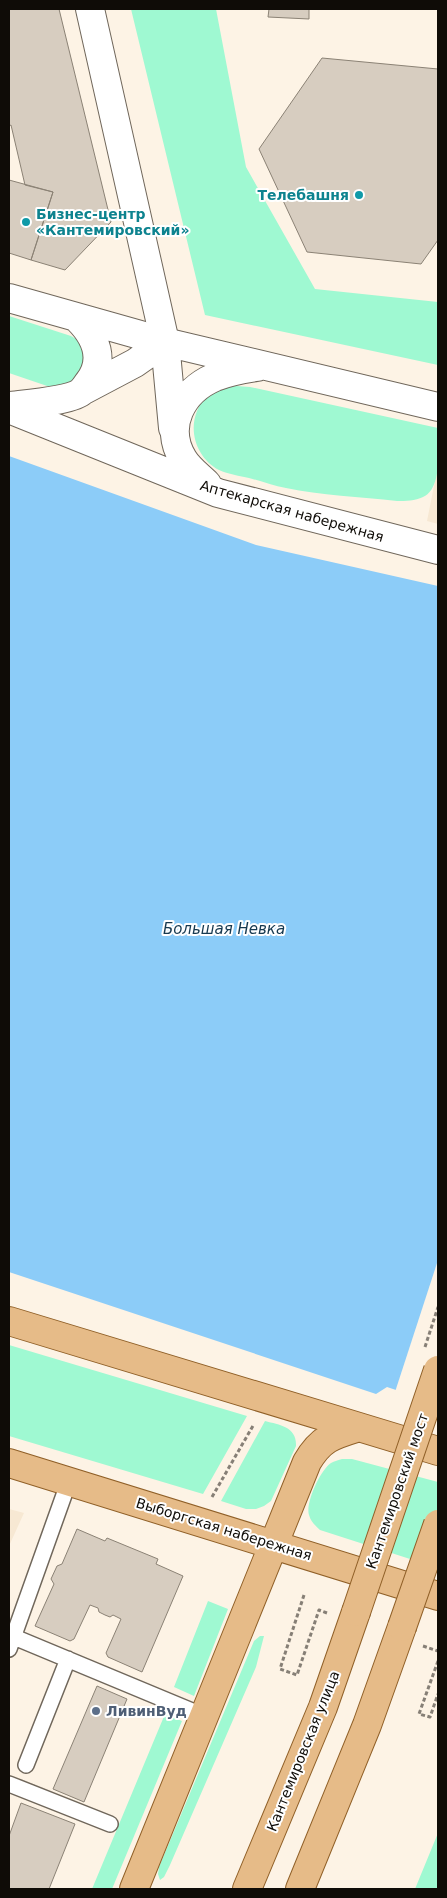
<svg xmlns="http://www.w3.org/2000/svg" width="447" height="1898" font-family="'DejaVu Sans',sans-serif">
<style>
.built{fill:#f7e8d3}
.green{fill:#9ff9d2}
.water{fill:#8cccf8}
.pier{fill:#fdf3e5}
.building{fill:#d7cdc0;stroke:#8b8275}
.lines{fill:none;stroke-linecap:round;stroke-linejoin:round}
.service-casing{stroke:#70675b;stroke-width:18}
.minor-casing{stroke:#70675b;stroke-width:30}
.tertiary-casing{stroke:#70675b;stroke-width:30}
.primary-casing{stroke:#906028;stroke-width:30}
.path{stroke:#867f76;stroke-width:3;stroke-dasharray:4 2.5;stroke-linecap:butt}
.service{stroke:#fff;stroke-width:15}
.minor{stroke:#fff;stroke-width:28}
.tertiary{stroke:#fff;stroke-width:28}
.primary{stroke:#e6bb88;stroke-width:28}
.primary-bridge-casing{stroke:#906028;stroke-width:30;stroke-linecap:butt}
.path-bridge{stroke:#867f76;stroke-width:3;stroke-dasharray:4 2.5;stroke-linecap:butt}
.primary-bridge{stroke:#e6bb88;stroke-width:28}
.culture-dot{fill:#0f9aa8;stroke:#fff;stroke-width:2}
.service-dot{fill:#5c6f8a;stroke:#fff;stroke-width:2}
.labels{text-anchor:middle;stroke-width:4;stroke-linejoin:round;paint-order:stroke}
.culture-label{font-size:14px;font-weight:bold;fill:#0d838f;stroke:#fff;text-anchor:end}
.street-label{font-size:14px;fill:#0f0c07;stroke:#fff}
.service-label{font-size:14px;font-weight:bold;fill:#4e5e75;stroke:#fff;text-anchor:start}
.water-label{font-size:15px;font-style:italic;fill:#163950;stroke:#fff}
</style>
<rect width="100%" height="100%" fill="#fdf3e5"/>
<path class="built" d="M438,466V524L427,521Z
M9,1509L24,1513L9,1546Z"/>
<path class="green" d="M131,9H216L246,167L315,289L438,302V365L205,315Z
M9,316L71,336L81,342L87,351L81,380L53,388L9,373Z
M236,386L250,387L438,428C438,446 443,488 423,497C415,501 406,501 397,501C361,497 320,495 286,488C273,486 261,481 249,478C240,476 228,474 219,470C198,459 188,433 197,411C205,393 217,387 236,386Z
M9,1345L247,1416L203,1494L9,1436Z
M265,1421C280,1425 297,1427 296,1446L271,1501L264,1506L256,1509H246L221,1501Z
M342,1459H352L438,1482V1568L320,1530C315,1525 311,1522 309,1515C305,1503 321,1469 331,1463C334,1461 339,1460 342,1459Z
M208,1601L228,1609L194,1696L174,1687Z
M260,1636H264L256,1667L170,1865L164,1877L160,1880L158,1874L159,1867L254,1641Z
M165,1714L182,1721L112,1889H92Z
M438,1833V1889H415Z"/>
<path class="water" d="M9,456L256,545L438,586V1404L387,1387L376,1394L9,1272Z"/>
<path class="pier" d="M438,1260V1406L395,1392Z"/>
<path class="building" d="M9,9H59L111,222L65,270L31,260L53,192L25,185L11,125L9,126Z
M269,9H309V19L268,17Z
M322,58L438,69V240L421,264L307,252L259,149Z
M9,180L53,192L31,260L9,253Z
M77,1529L105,1541L107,1538L158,1559L156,1564L183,1576L142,1672L108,1657L106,1653L121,1619L113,1615L110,1617L105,1615L99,1612L98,1608L90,1605L74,1639L70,1641L35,1626L54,1584L51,1579L57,1566L62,1564Z
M97,1686L127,1699L84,1802L53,1789Z
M21,1803L75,1824L49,1889H9V1836Z"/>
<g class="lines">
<defs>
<path id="service" d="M14,1637L204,1716
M9,1649L69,1481
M26,1765L68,1659
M9,1784L110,1824"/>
<path id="minor" d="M90,9L165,342"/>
<path id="tertiary" d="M9,298L165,342L438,407
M165,342L173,428
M82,391L135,363L165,342
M9,406C25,404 69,401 81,392C83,390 86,386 88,383C106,361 96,337 78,319
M9,409L218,493L438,550
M207,484C199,476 189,469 183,459C163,426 182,391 215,377C228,372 243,369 257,367"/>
<path id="primary" d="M9,1321L438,1451
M9,1463L438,1596
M134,1889L307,1462C321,1438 333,1435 359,1427
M247,1889L323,1707L356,1612
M300,1889L367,1725L402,1627"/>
</defs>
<use href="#service" class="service-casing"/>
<use href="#minor" class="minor-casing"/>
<use href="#tertiary" class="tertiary-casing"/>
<use href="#primary" class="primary-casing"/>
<path class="path" d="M212,1497L254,1424
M304,1595L280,1669L297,1675L319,1610L327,1613
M423,1646L438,1651
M438,1661L419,1714L430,1717L438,1694"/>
<use href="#service" class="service"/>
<use href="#minor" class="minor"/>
<use href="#tertiary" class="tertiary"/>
<use href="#primary" class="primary"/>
<defs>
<path id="primary-bridge" d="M356,1612L438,1370
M402,1627L438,1524"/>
</defs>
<use href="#primary-bridge" class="primary-bridge-casing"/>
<path class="path-bridge" d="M425,1347L438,1307"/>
<use href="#primary-bridge" class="primary-bridge"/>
</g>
<g class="culture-dot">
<circle cx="359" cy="195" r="5"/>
<circle cx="26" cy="222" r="5"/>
</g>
<circle class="service-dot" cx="96" cy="1711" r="5"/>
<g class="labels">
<g class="culture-label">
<text x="349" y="200">Телебашня</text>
<text x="36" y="219" text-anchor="start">Бизнес-центр<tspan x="36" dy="16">«Кантемировский»</tspan></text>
</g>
<g class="street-label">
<text transform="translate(292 511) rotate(16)" y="5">Аптекарская набережная</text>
<text transform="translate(397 1491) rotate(-71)" y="5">Кантемировский мост</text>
<text transform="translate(224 1529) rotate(17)" y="5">Выборгская набережная</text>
<text transform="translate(303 1751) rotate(-68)" y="5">Кантемировская улица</text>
</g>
<g class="service-label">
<text x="106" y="1716">ЛивинВуд</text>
</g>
<g class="water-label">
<text x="224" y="934">Большая Невка</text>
</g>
</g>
<rect width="447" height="1898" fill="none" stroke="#0f0c07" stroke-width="20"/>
</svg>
